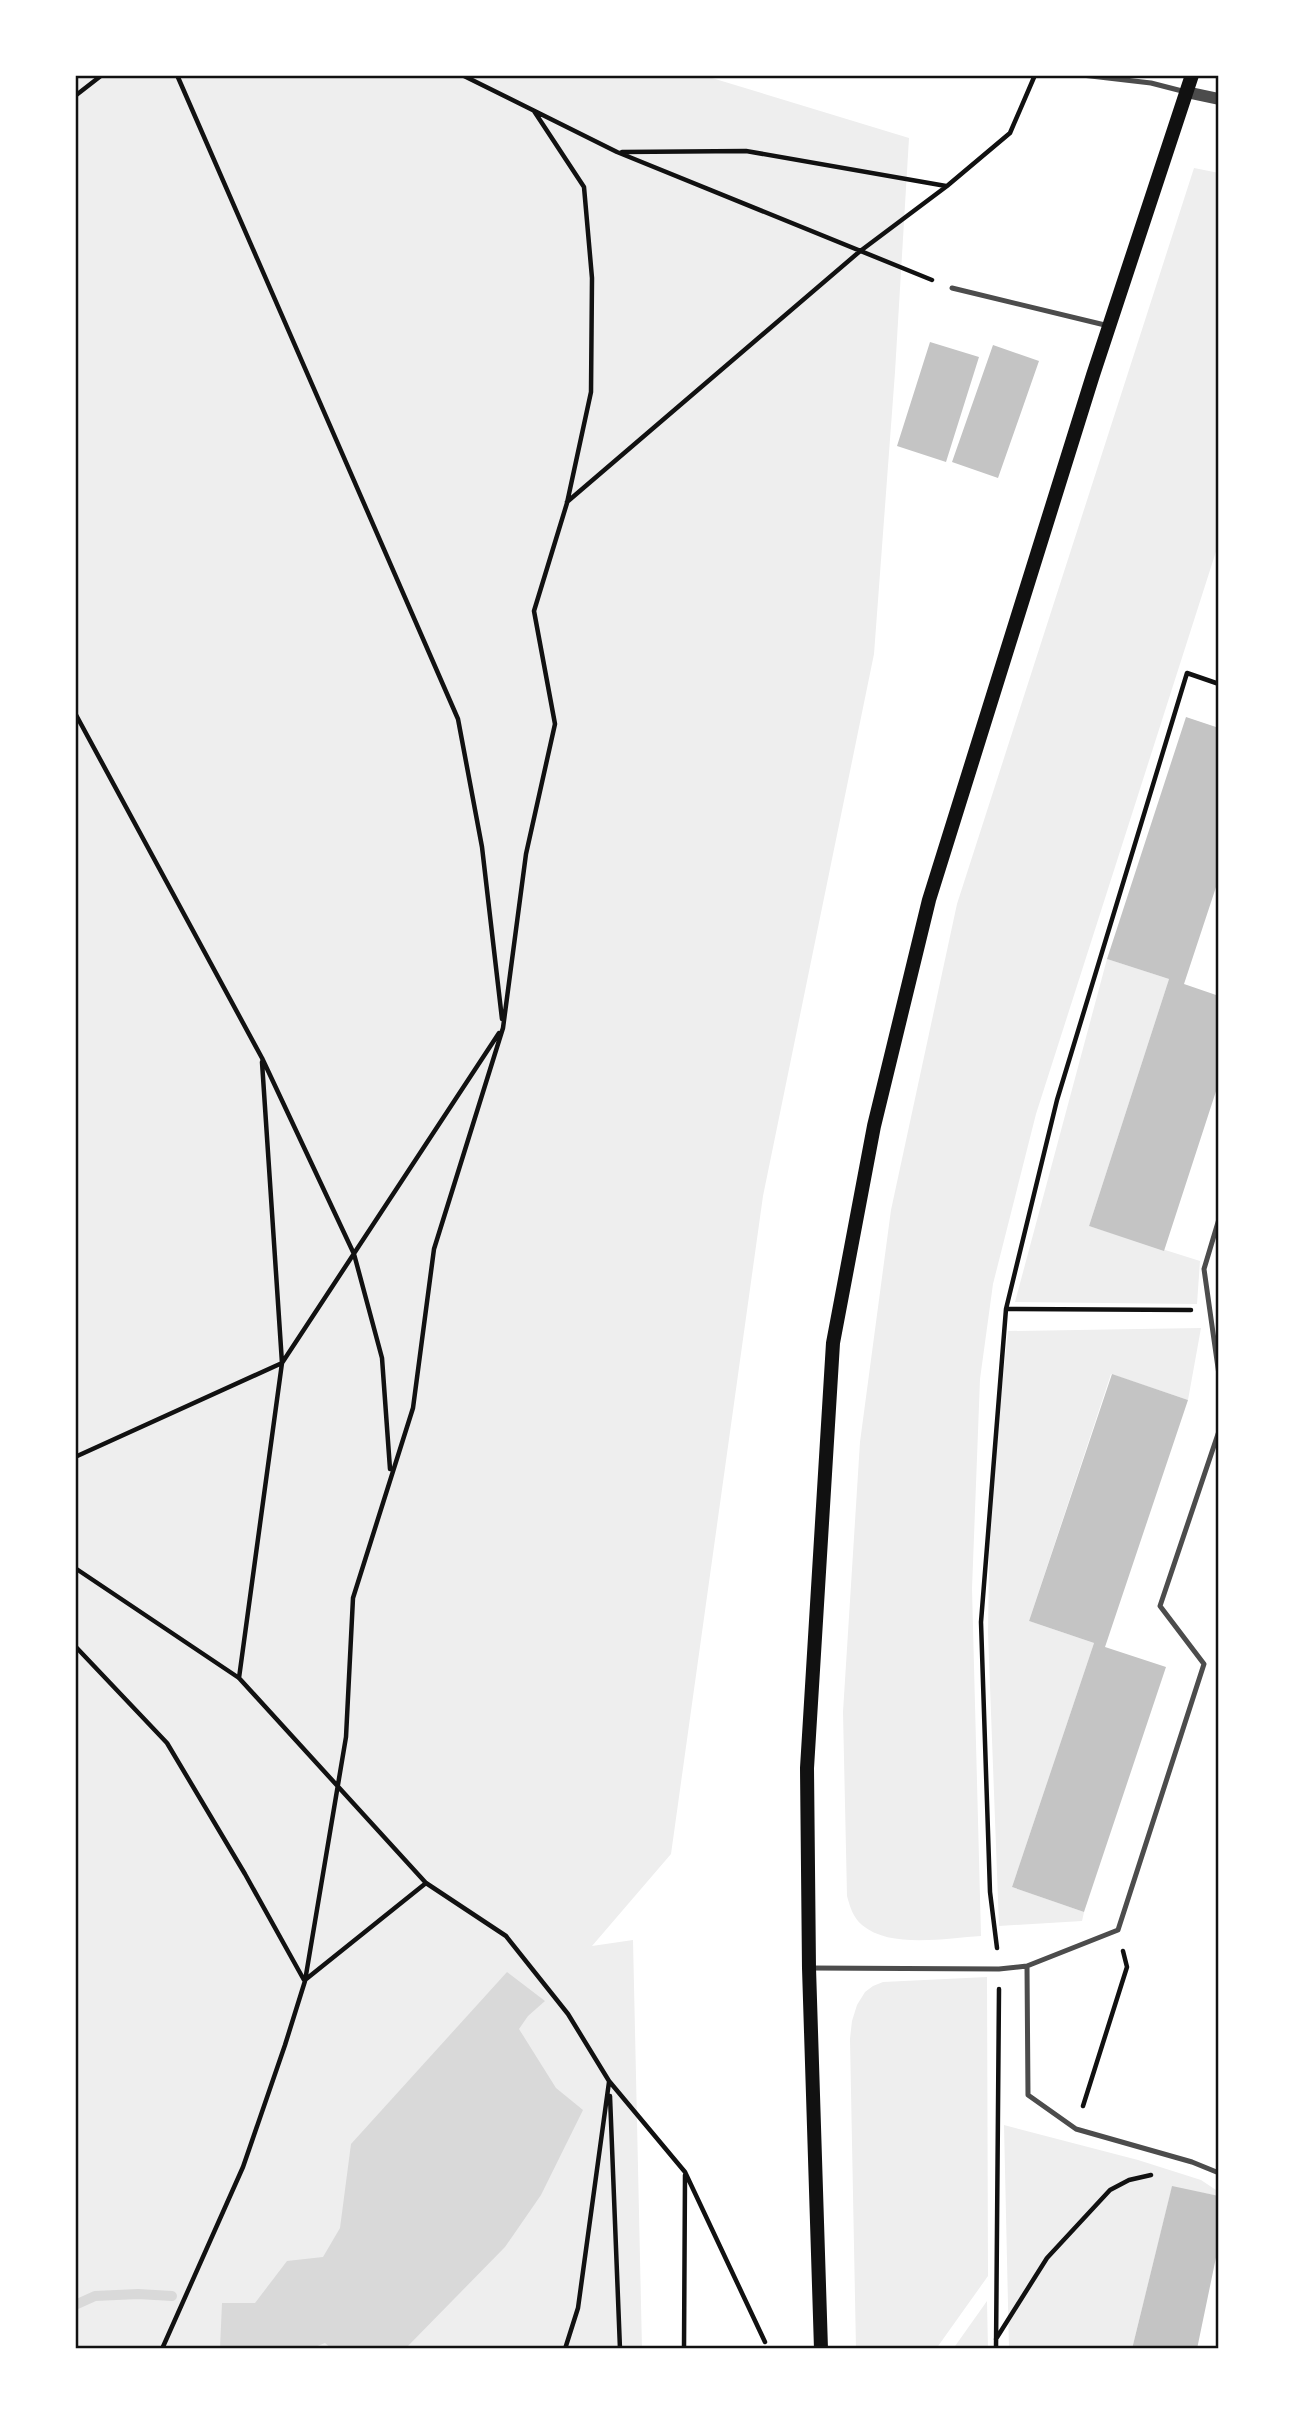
<svg xmlns="http://www.w3.org/2000/svg" width="1294" height="2424" font-family="'Libre Baskerville',serif">
<style>
.green{fill:#eee}
.water{fill:#d9d9d9}
.lines{fill:none;stroke-linecap:round;stroke-linejoin:round}
.stream{stroke:#d9d9d9;stroke-width:10}
.building{fill:#c4c4c4}
.path{stroke:#111;stroke-width:4.5}
.service{stroke:#4c4c4c;stroke-width:5}
.tertiary{stroke:#4c4c4c;stroke-width:12}
.secondary{stroke:#111;stroke-width:14}
.neatline{fill:none;stroke:#111;stroke-width:2.5}
</style>
<rect width="100%" height="100%" fill="#fff"/>
<path class="green" d="M75,75H702L909,138L895,372L874,654L763,1196L671,1854L592,1946L633,1940L642,2349H75Z
M1194,168L1219,173V542L1036,1114L993,1284L980,1379L972,1589L981,1936C947,1938 890,1949 862,1925C853,1917 850,1907 847,1896L843,1712L860,1442L891,1210L957,904Z
M1107,959L1169,979L1089,1226L1200,1261L1197,1304L1015,1302Z
M1201,1328L1188,1400L1111,1374L1029,1621L1094,1643L1012,1887L1084,1912L1082,1921L999,1926L988,1633L990,1497L1008,1331Z
M987,1977L988,2276L936,2349H856L850,2039L852,2021L857,2005L865,1992L873,1986L883,1982Z
M1004,2125L1138,2160L1201,2180L1219,2192V2196L1172,2187L1132,2349H1009Z
M987,2301L988,2349H953Z"/>
<path class="water" d="M507,1972L545,2001L528,2016L519,2029L556,2088L583,2110L541,2195L505,2247L405,2349H332L325,2343L310,2349H220L222,2303H255L287,2261L323,2257L340,2228L351,2144Z"/>
<g class="lines">
<path class="stream" d="M75,2305L95,2296L138,2294L172,2296"/>
</g>
<path class="building" d="M930,342L979,357L946,462L897,446Z
M993,345L1039,361L998,478L952,462Z
M1186,717L1219,728V878L1184,984L1219,996V1082L1164,1251L1089,1226L1169,979L1107,959Z
M1112,1374L1188,1400L1105,1647L1166,1667L1084,1912L1012,1887L1094,1643L1029,1621Z
M1172,2186L1219,2196V2243L1197,2349H1132Z"/>
<g class="lines">
<path class="path" d="M177,75L458,719L482,847L502,1019
M462,75L617,152L932,280
M75,96L102,75
M622,152L746,151L946,186
M567,502L859,252L947,186L1010,133L1035,75
M75,713L262,1058L354,1254L382,1358L390,1469
M1006,1309L1191,1310
M75,1457L282,1363L499,1033
M75,1568L239,1678L426,1883L506,1936L568,2014L609,2081L685,2172L765,2342
M75,1646L167,1743L245,1874L304,1980
M239,1678L282,1363L262,1062
M997,1948L990,1892L981,1622L1006,1309L1057,1100L1187,673L1219,684
M305,1980L426,1883
M610,2096L620,2349
M1083,2106L1127,1967L1123,1951
M996,2339L1047,2258L1110,2190L1129,2180L1151,2175
M162,2349L243,2167L285,2045L305,1981L346,1737L353,1598L413,1408L434,1249L503,1028L526,854L555,724L534,611L567,503L591,392L592,278L584,187L534,111
M565,2349L578,2308L609,2082
M684,2349L685,2175
M996,2349L999,1989"/>
<path class="service" d="M1082,75L1151,83L1186,92
M952,288L1109,326
M1219,1219L1204,1269L1219,1375
M1027,1966L1118,1930L1204,1664L1160,1606L1219,1431
M811,1968L999,1969L1027,1966L1028,2095L1076,2129L1192,2162L1219,2173"/>
<path class="tertiary" d="M1186,92L1219,99"/>
<path class="secondary" d="M821,2349L809,1968L807,1768L833,1343L874,1126L929,900L1093,375L1192,75"/>
</g>
<rect width="1294" height="2424" fill="none" stroke="#ffffff" stroke-width="154"/>
<rect x="77" y="77" width="1140" height="2270" class="neatline"/>
</svg>
